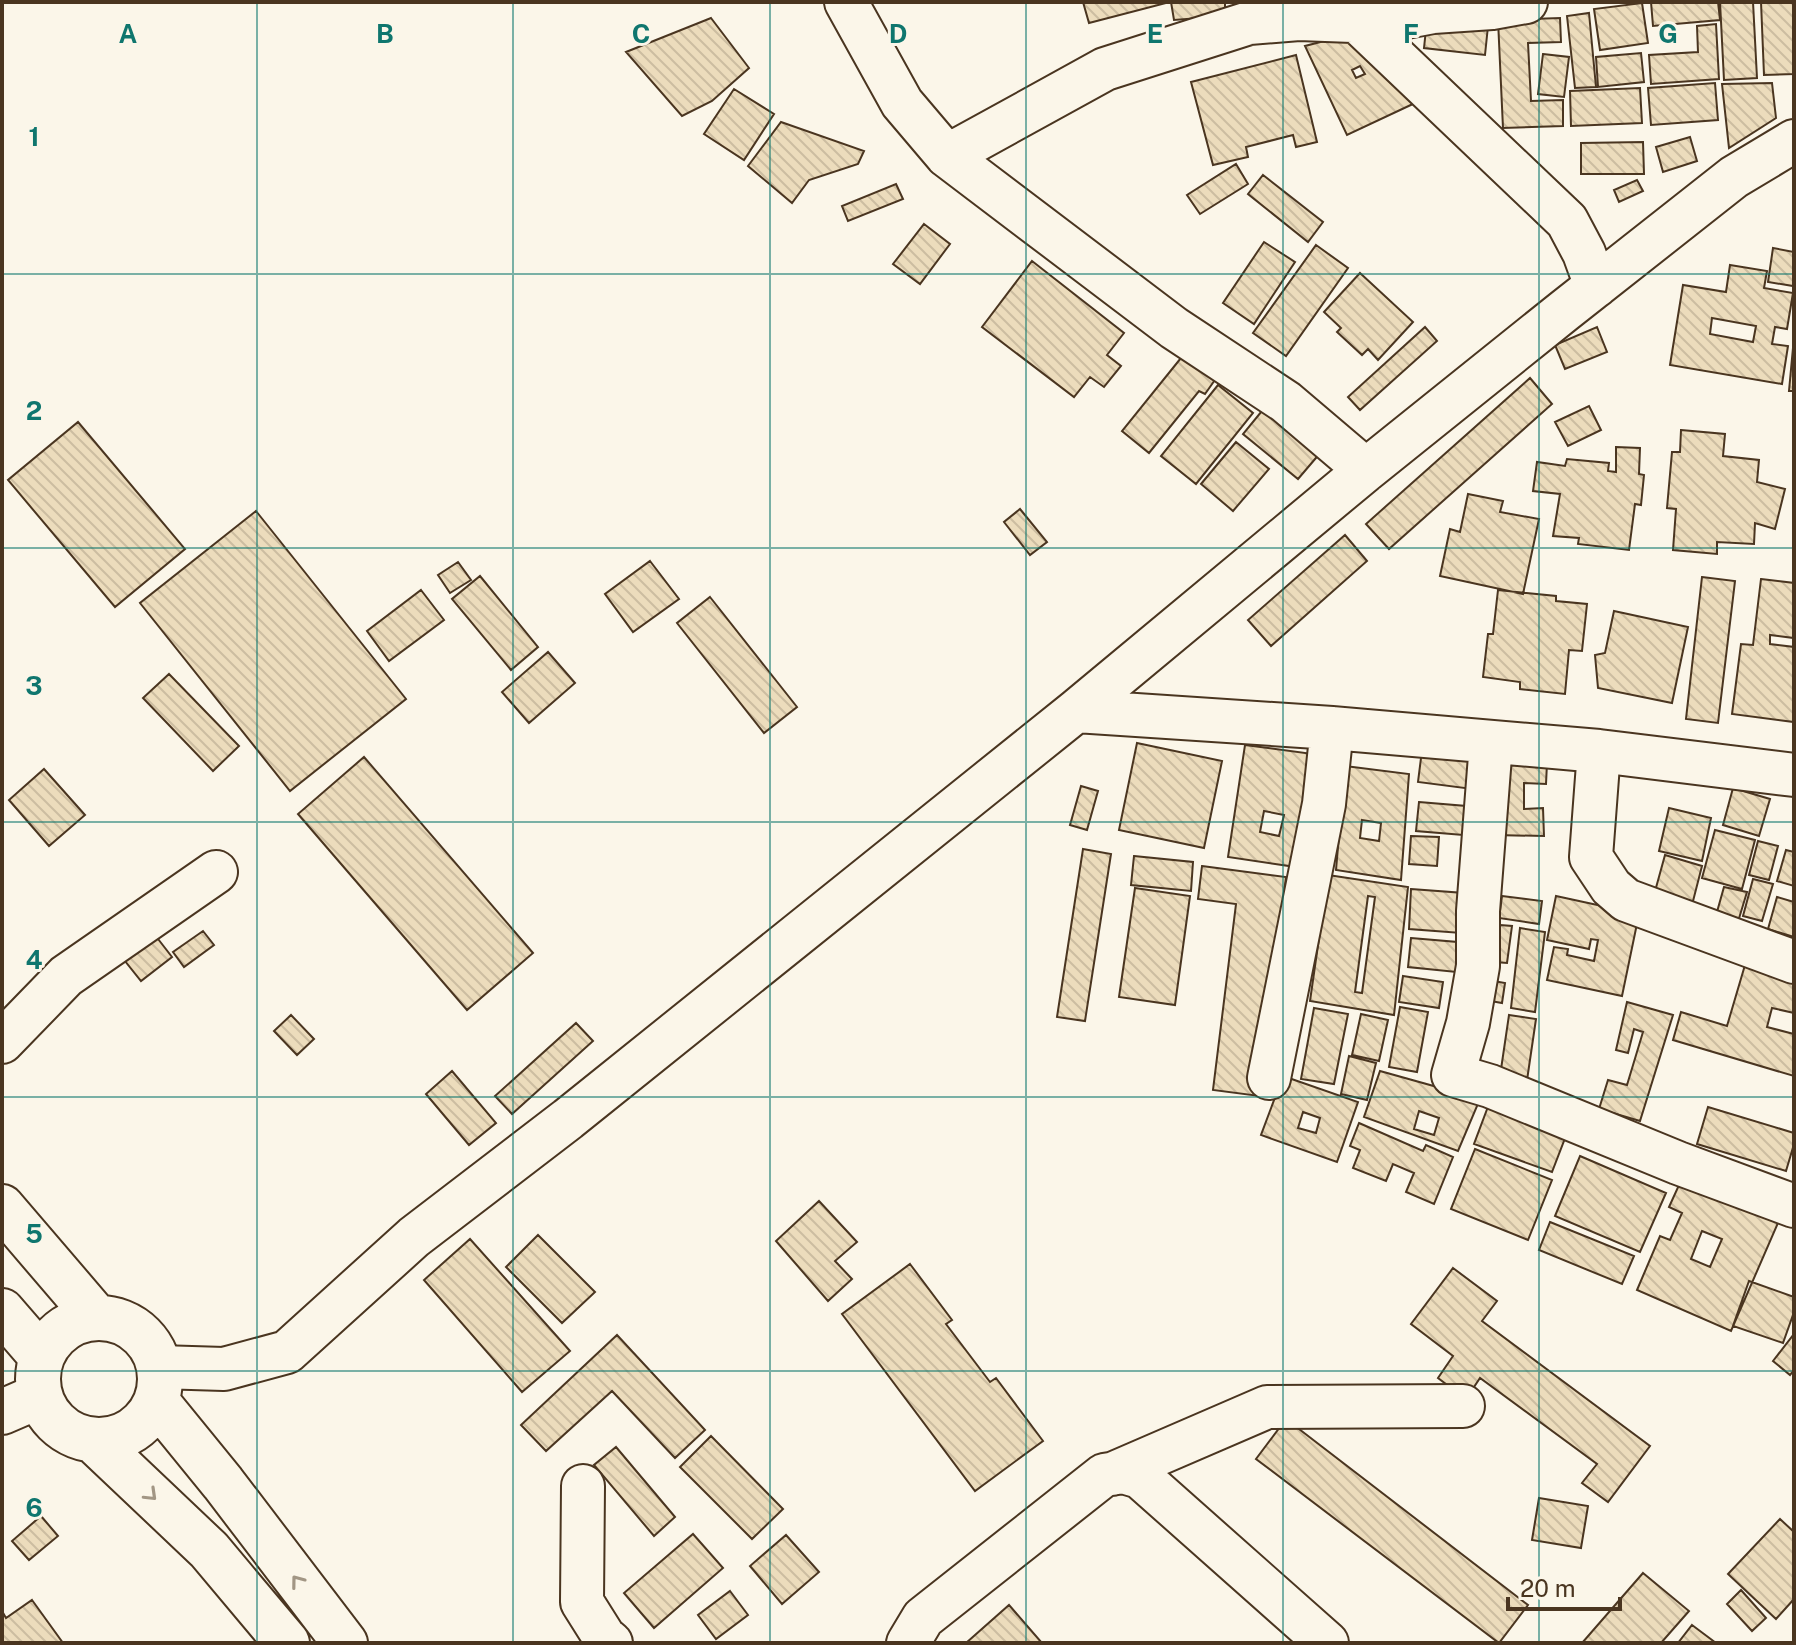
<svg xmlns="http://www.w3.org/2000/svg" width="1796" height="1645" font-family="'Public Sans',sans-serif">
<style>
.building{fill:url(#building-back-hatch);stroke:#4a3520;stroke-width:2;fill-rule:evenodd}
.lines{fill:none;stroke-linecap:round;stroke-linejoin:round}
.minor-casing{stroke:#4a3520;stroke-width:46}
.major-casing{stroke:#4a3520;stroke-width:48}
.minor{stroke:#fbf6e9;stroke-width:42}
.major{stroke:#fbf6e9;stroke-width:44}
.oneway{stroke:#a29684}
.grid{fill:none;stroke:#0f766e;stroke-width:2;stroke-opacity:0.55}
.grid-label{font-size:26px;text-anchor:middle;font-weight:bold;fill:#0f766e;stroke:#fbf6e9;stroke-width:6;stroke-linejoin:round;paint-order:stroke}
</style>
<defs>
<pattern id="building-back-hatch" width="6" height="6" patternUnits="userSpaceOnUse" patternTransform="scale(2)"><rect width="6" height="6" fill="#ecdcbc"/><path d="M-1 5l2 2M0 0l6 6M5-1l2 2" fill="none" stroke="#ccbda1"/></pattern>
</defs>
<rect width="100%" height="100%" fill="#fbf6e9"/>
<path class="building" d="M1083,2H1166V3L1089,23Z
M1171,2H1225V16L1174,20Z
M1651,2H1718L1720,20L1653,26Z
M1720,2H1753L1757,78L1724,80Z
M1761,2H1794V74L1764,75Z
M1642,3L1648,43L1600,50L1594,9Z
M1589,13L1596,87L1575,88L1567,16Z
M711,18L749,68L712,101L682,116L626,52Z
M1560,18L1561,42L1528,43L1531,101L1563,100V126L1503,128L1498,20Z
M1427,20L1488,26L1485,55L1424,48Z
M1716,24L1719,79L1651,84L1649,55L1698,52L1697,26Z
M1363,31L1415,103L1347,135L1305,46ZM1360,66L1365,74L1356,78L1352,70Z
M1641,53L1644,82L1598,87L1596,57Z
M1543,54L1569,57L1564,97L1538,94Z
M1296,55L1317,142L1296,147L1293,135L1246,147L1248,157L1213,165L1191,82Z
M1715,83L1718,120L1651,125L1648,88Z
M1772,83L1776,118L1729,148L1722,84Z
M1640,88L1642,123L1571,126L1570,91Z
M734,89L774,114L744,160L704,134Z
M781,122L864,151L858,164L809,180L792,203L748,166Z
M1690,137L1697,161L1663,172L1656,147Z
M1643,142L1644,174H1581V143Z
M1236,164L1248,184L1200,214L1187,195Z
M1263,175L1323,222L1308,242L1248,194Z
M1637,180L1643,191L1619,202L1614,190Z
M896,184L903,199L848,221L842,206Z
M924,224L950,244L920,284L893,264Z
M1264,242L1295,262L1254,324L1223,303Z
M1316,245L1348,268L1286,356L1253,333Z
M1773,248L1794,252L1793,286L1768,282Z
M1032,261L1124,333L1107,355L1121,366L1104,387L1090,377L1074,397L982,327Z
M1730,265L1767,271L1764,288L1793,293L1787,329L1775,327L1772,344L1788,346L1782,384L1670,365L1683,285L1726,292ZM1712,318L1756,326L1753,342L1710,334Z
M1360,273L1413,322L1378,360L1368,349L1362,355L1337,332L1341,328L1324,312Z
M1425,327L1437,341L1360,410L1348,397Z
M1597,327L1607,352L1565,369L1555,345Z
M1794,337V391H1789Z
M1185,353L1217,377L1205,394L1199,391L1149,453L1122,431Z
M1530,378L1552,404L1389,549L1366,524Z
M1218,385L1253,413L1196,484L1161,456Z
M1266,406L1321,452L1298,479L1243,434Z
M1589,406L1601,430L1568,446L1555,422Z
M78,422L185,549L115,607L8,480Z
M1681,430L1725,434L1723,456L1759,460L1757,482L1785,489L1775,529L1755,523L1754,544L1717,542V554L1673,550L1676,509L1667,508L1672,452H1680Z
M1236,442L1269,469L1233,511L1201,484Z
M1616,447L1640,448L1639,474L1644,475L1641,505L1635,504L1629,550L1578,544L1579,538L1553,536L1560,494L1533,491L1537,462L1565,466L1567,459L1609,463L1608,471L1616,472Z
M1468,494L1503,501L1500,512L1539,519L1523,594L1440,576L1450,529L1460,532Z
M1020,509L1047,542L1030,555L1004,522Z
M256,511L406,699L290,791L140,603Z
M1345,535L1367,561L1271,646L1248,620Z
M650,561L679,599L633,632L605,594Z
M458,562L471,580L450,593L438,575Z
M480,576L538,647L511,670L452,599Z
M1702,577L1735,581L1718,723L1686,719Z
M1761,579L1794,583V638L1770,635V644L1794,647V722L1732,714L1741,644L1753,645Z
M421,590L444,620L389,661L367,631Z
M1498,590L1556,596V601L1587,604L1582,651L1569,650L1565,694L1520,689V682L1483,677L1488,634H1493Z
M710,597L797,707L764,733L677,623Z
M1614,611L1688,627L1672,703L1598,688L1595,655L1605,653Z
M548,652L575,683L529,723L502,692Z
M169,674L239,746L213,771L143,698Z
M1137,743L1222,761L1204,848L1119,830Z
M1245,745L1313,754L1296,867L1228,857ZM1264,811L1284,815L1279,836L1260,832Z
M1422,750L1476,757L1472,789L1418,782Z
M364,757L533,953L467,1010L298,814Z
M1497,761L1547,763L1546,784L1524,783V809L1543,808L1544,836L1495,835Z
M1345,766L1409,774L1401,880L1336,870ZM1362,820L1381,823L1379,841L1360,838Z
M44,769L85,815L49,846L9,800Z
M1081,786L1098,791L1087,830L1070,825Z
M1733,788L1770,799L1759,836L1723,825Z
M1419,802L1478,807L1475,836L1416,831Z
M1669,808L1711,818L1702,861L1659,851Z
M1715,830L1755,840L1742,889L1702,878Z
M1411,836L1439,837L1437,866L1409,864Z
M1758,841L1778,846L1769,880L1749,875Z
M1083,849L1111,854L1085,1021L1057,1017Z
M1786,850L1794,852V886L1777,881Z
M1665,855L1702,866L1692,905L1654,895Z
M1134,856L1193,862L1191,891L1131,885Z
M1202,866L1286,877L1259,1096L1213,1090L1236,904L1198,899Z
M1328,875L1408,887L1394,1015L1310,1001ZM1368,896L1375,897L1362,993L1355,992Z
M1753,879L1773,884L1762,921L1743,916Z
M1724,887L1747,892L1737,925L1715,919Z
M1135,888L1190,896L1175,1005L1119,997Z
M1411,889L1464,893L1461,933L1409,929Z
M1502,896L1542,901L1539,924L1499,918Z
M1556,896L1639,914L1622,996L1547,980L1554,947L1568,949L1567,955L1594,961L1598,940L1591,939L1589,949L1547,940Z
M1777,897L1794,902V937L1768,929Z
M1500,925L1512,926L1507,963L1495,962Z
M148,926L172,957L141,981L117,951Z
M1520,928L1545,932L1535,1012L1511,1008Z
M203,931L214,945L184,967L173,952Z
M1411,938L1469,943L1466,973L1408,967Z
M1745,965L1794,980V1013L1772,1008L1767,1027L1794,1034V1076L1673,1040L1681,1012L1727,1026Z
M1403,976L1443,982L1439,1008L1399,1002Z
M1488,980L1505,983L1502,1003L1485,1000Z
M1627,1002L1673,1015L1640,1121L1599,1109L1608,1080L1627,1085L1643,1032L1634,1029L1628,1053L1616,1050Z
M1400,1007L1428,1012L1417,1072L1389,1067Z
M1314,1008L1348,1014L1334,1084L1301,1079Z
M1361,1014L1388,1020L1379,1061L1352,1055Z
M291,1015L314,1039L297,1055L274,1031Z
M1509,1015L1536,1019L1526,1087L1499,1083Z
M576,1023L593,1041L512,1114L495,1096Z
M1349,1056L1376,1063L1367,1100L1341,1094Z
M452,1071L496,1123L469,1145L426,1094Z
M1380,1071L1480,1099L1458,1151L1364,1117ZM1419,1111L1439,1118L1434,1135L1414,1129Z
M1283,1076L1358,1102L1337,1162L1261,1135ZM1303,1112L1320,1118L1316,1133L1298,1128Z
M1489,1104L1567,1133L1552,1172L1474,1144Z
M1708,1107L1794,1133V1144L1786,1171L1697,1144Z
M1359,1123L1423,1151L1426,1145L1453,1157L1434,1204L1406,1192L1414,1173L1393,1164L1386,1181L1353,1168L1360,1150L1350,1146Z
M1475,1149L1552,1180L1528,1240L1451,1209Z
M1580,1156L1666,1193L1640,1252L1555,1216Z
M1684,1174L1781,1216L1731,1331L1637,1290L1660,1236L1670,1240L1682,1213L1669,1207ZM1702,1231L1722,1239L1710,1267L1691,1259Z
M819,1201L857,1242L835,1261L852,1279L828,1301L776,1241Z
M1550,1222L1634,1256L1622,1284L1539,1250Z
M538,1235L595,1292L562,1323L506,1267Z
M470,1239L570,1351L522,1392L424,1280Z
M910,1264L952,1320L946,1324L990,1382L996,1378L1043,1441L975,1491L842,1314Z
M1453,1268L1497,1301L1482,1321L1650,1446L1608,1502L1582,1483L1597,1464L1480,1378L1466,1399L1438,1378L1453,1356L1411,1324Z
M1749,1281L1794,1297V1312L1783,1343L1733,1326Z
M1794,1334V1370L1790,1375L1773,1361Z
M617,1335L705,1430L675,1458L612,1391L546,1451L521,1425Z
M1286,1419L1528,1605L1499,1643L1256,1459Z
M711,1436L783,1509L752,1539L680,1467Z
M616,1447L675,1517L654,1536L594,1465Z
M1539,1498L1588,1506L1581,1548L1532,1540Z
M41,1516L58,1536L29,1560L12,1541Z
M1780,1519L1794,1532V1599L1776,1619L1728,1574Z
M693,1534L723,1568L654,1628L624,1593Z
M786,1535L819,1572L782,1604L750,1566Z
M1643,1573L1689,1611L1661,1643H1582Z
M1741,1590L1766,1618L1752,1631L1727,1604Z
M730,1591L748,1615L716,1639L698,1615Z
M32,1600L63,1643H2V1611L6,1618Z
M1009,1605L1042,1643H966Z
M1692,1625L1716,1643H1678Z"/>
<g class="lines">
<defs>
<path id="minor" d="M846,2L902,103L947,156L1174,328L1286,402L1366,470
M1358,22L1567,221L1584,253L1596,286
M947,156L1105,69L1249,23L1299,19L1380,22L1433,12L1492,8L1526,2
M1076,711L1332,728L1599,751L1794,775
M1491,743L1478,911V966L1468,1023L1453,1075L1490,1086L1678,1163L1794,1206
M1599,751L1591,857L1611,887L1626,900L1794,962
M2,1042L66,976L216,872
M1269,1078L1324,804L1332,728
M159,1367L224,1369L287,1352L414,1237L568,1119L1076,711L1366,470L1564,311L1734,177L1794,141
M1112,1474L1267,1407L1463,1406
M583,1486L582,1602L604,1637L611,1643
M908,1643L923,1618L1104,1475L1123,1472L1140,1477L1327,1643"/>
<path id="major" d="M2,1207L97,1318
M2,1311L41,1356
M38 1379a61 61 0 1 1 122 0a61 61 0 1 1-122 0Z
M157,1402L223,1483L345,1643
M2,1412L39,1396
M94,1441L209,1550L287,1643"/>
</defs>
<use href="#minor" class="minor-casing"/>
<use href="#major" class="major-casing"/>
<use href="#minor" class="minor"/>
<use href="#major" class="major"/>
</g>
<defs><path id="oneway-chevron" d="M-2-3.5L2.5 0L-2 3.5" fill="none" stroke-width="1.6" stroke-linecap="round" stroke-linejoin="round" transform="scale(2)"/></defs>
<g class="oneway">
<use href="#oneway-chevron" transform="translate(151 1495) rotate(44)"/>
<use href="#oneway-chevron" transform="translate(297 1581) rotate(-127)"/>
</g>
<path class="grid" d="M257,2V1643M513,2V1643M770,2V1643M1026,2V1643M1283,2V1643M1539,2V1643M2,274H1794M2,548H1794M2,822H1794M2,1097H1794M2,1371H1794"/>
<g class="grid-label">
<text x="128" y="43">A</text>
<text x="385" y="43">B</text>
<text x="641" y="43">C</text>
<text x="898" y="43">D</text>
<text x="1155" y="43">E</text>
<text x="1411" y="43">F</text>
<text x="1668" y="43">G</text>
<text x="34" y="146">1</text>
<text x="34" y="420">2</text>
<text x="34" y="695">3</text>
<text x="34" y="969">4</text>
<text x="34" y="1243">5</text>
<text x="34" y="1517">6</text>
</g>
<rect width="1796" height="1645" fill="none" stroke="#4a3520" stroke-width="8"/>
<path d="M1508 1597v12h112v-12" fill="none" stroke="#4a3520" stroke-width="4"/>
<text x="1520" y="1597" font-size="24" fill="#4a3520" stroke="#fbf6e9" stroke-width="6" paint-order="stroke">20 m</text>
</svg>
